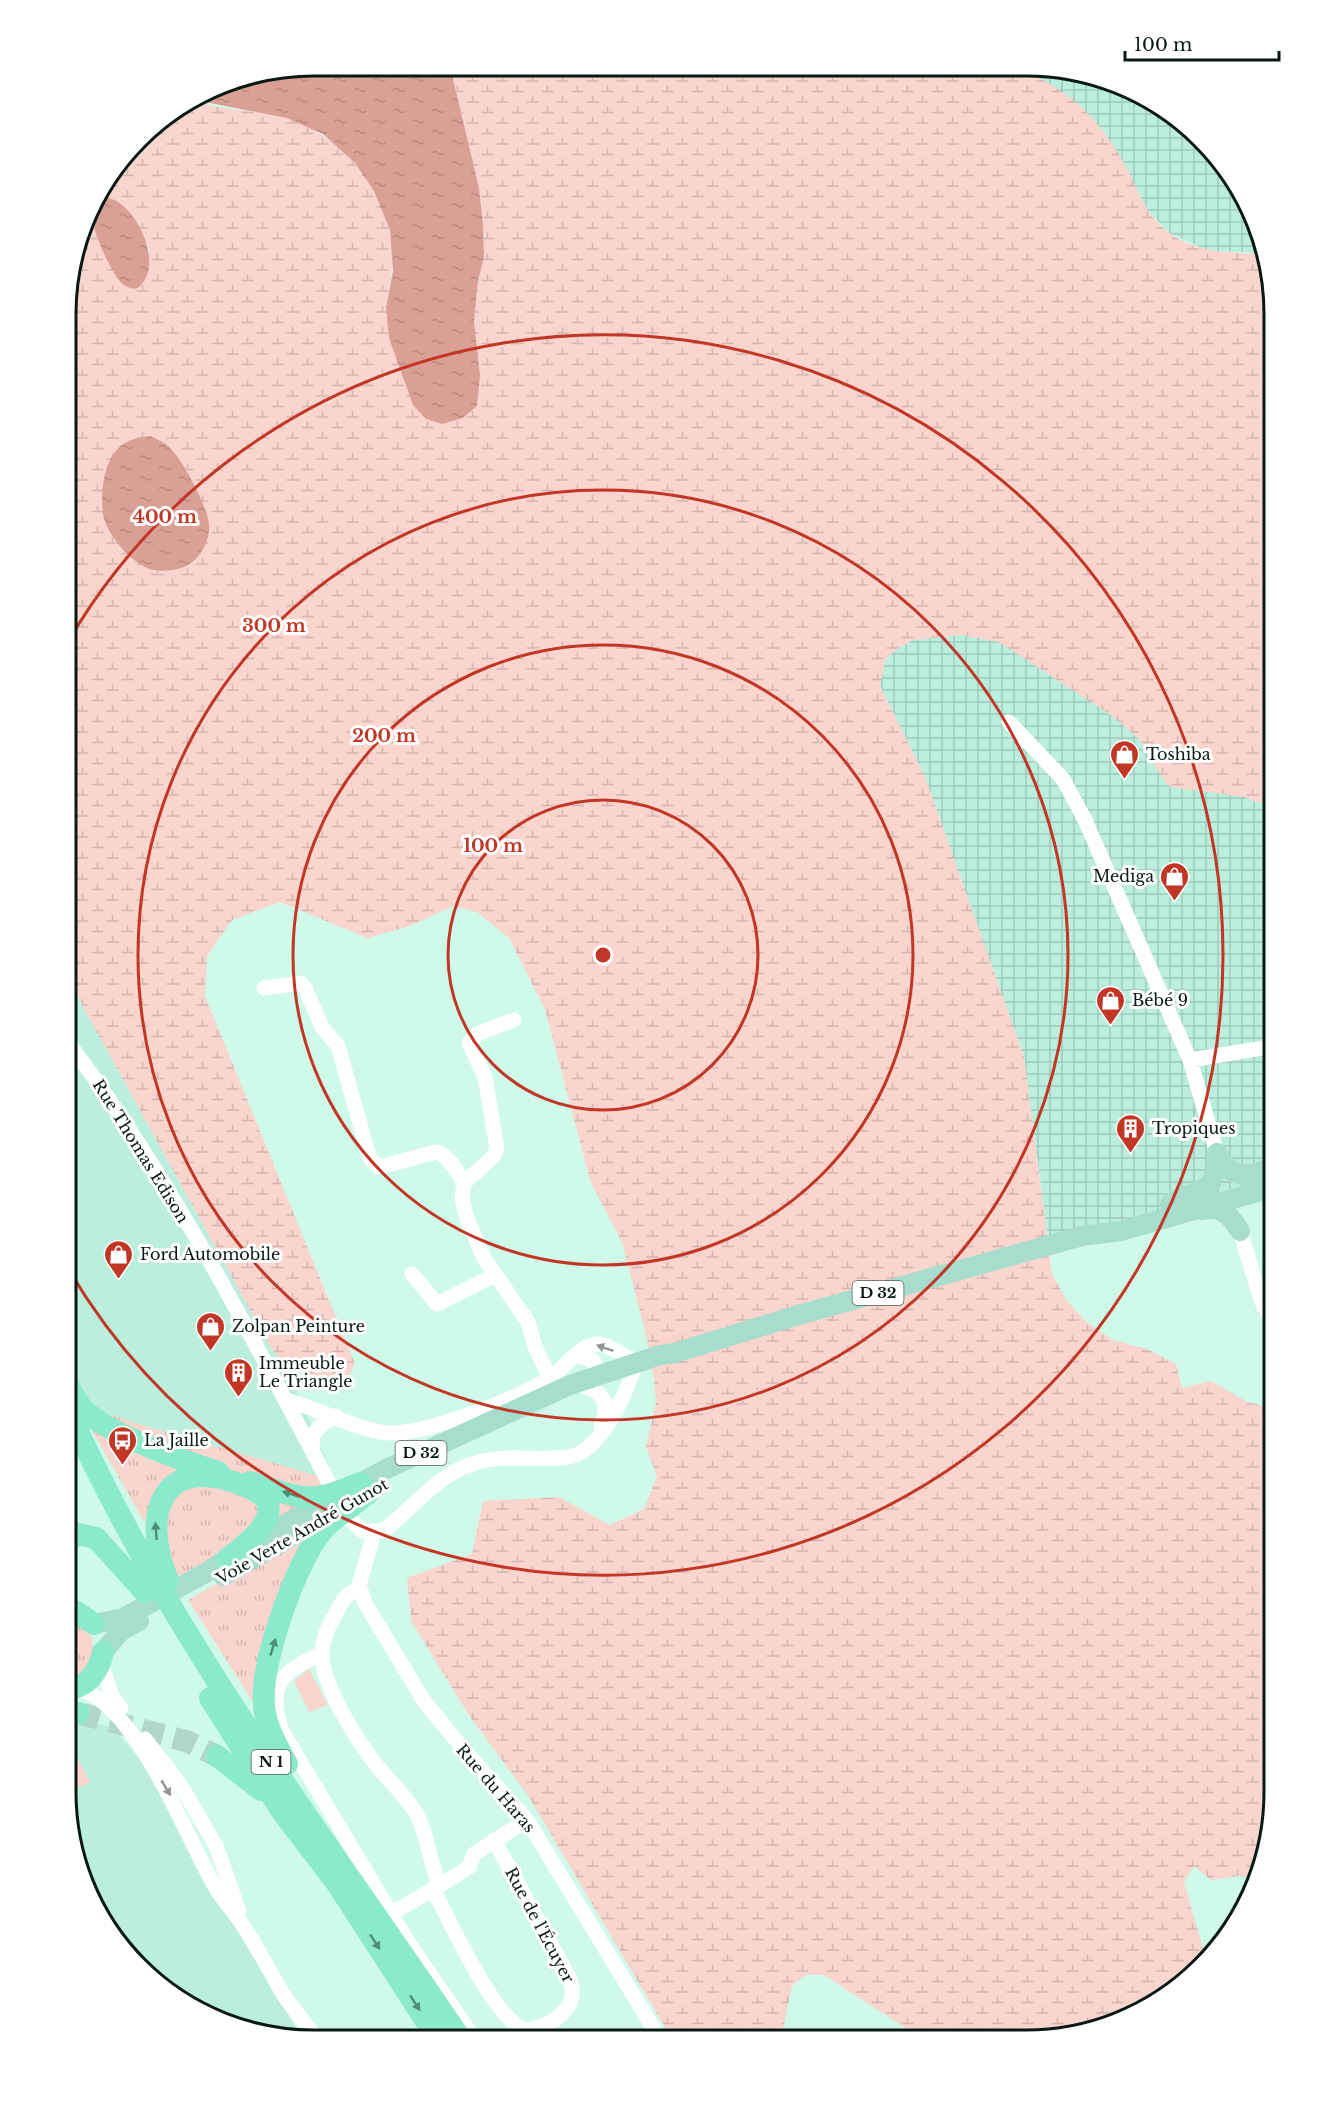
<svg xmlns="http://www.w3.org/2000/svg" width="1341" height="2106" font-family="'Libre Baskerville',serif">
<style>
.built{fill:#bbeedc}
.industrial{fill:url(#industrial-grid)}
.grass{fill:url(#grass-tufts)}
.wetland{fill:url(#wetland-marsh);fill-rule:evenodd}
.pitch{fill:#f9d5ce}
.water{fill:url(#water-ripples)}
.lines{fill:none;stroke-linecap:round;stroke-linejoin:round}
.highway-tunnel{stroke:#b1d7c9;stroke-width:22;stroke-dasharray:22 11;stroke-linecap:butt}
.minor{stroke:#fff;stroke-width:15}
.major{stroke:#a7ddcc;stroke-width:20}
.highway{stroke:#8beacc;stroke-width:22}
.oneway{fill:#909795}
.oneway2{fill:#508c79}
.ring{fill:none;stroke:#c23626;stroke-width:3}
.labels{text-anchor:middle;stroke-width:6;stroke-linejoin:round;paint-order:stroke}
.shield{fill:#fff;stroke:#525d5a;stroke-width:1.5}
.shield-label{font-size:15px;font-weight:bold;fill:#081813}
.poi-label{font-size:16px;fill:#081813;stroke:#fff;text-anchor:start}
.street-label{font-size:16px;fill:#081813;stroke:#fff}
.rim{fill:none;stroke:#081813;stroke-width:3}
.centre{fill:#c23626;stroke:#fff;stroke-width:3}
.ring-label{font-size:18px;text-anchor:middle;font-weight:bold;fill:#c23626;stroke:#fff;stroke-width:6;stroke-linejoin:round;paint-order:stroke}
</style>
<defs>
<pattern id="industrial-grid" width="8" height="8" patternUnits="userSpaceOnUse" patternTransform="scale(1.5)"><rect width="8" height="8" fill="#bbeedc"/><path d="M0 4h8M4 0v8" fill="none" stroke="#9fcbbc"/></pattern>
<pattern id="grass-tufts" width="24" height="20" patternUnits="userSpaceOnUse" patternTransform="scale(1.5)"><rect width="24" height="20" fill="#f9d5ce"/><path d="M3 7l-1-3M5 7V3M7 7l1-3M15 17l-1-3M17 17v-4M19 17l1-3" fill="none" stroke="#d4b6b0"/></pattern>
<pattern id="wetland-marsh" width="20" height="14" patternUnits="userSpaceOnUse" patternTransform="scale(1.5)"><rect width="20" height="14" fill="#f9d5ce"/><path d="M1 5h8M5 5V1M11 12h8M15 12V8" fill="none" stroke="#d4b6b0"/></pattern>
<pattern id="water-ripples" width="26" height="14" patternUnits="userSpaceOnUse" patternTransform="scale(1.5)"><rect width="26" height="14" fill="#dba095"/><path d="M2 4q2-2 4 0t4 0M15 11q2-2 4 0t4 0" fill="none" stroke="#ba8980"/></pattern>
</defs>
<rect width="100%" height="100%" fill="#cff9e9"/>
<path class="built" d="M67,978L271,1348L287,1367L336,1483L124,1420L67,1397Z
M66,1717L112,1727L169,1792L301,2038H282L219,2021L163,1989L117,1943L85,1887L66,1792Z"/>
<path class="industrial" d="M1013,68H1060L1122,85L1178,117L1224,163L1256,219L1263,253L1209,251L1169,233L1142,204L1129,172L1032,74Z
M962,635L1000,642L1111,715L1139,739L1165,782L1187,790H1210L1245,797L1275,809V1192L1050,1254L1024,1057L925,777L880,686L885,660L897,649L913,640Z"/>
<path class="grass" d="M76,1402C166,1437 261,1455 351,1488L230,1572L206,1584L195,1567L176,1578Z
M321,1524L260,1713L188,1600Z
M66,1618L87,1628C100,1649 91,1673 66,1678Z"/>
<path class="wetland" d="M450,66L1013,68C1066,84 1104,122 1128,171C1142,197 1143,210 1167,231C1191,252 1233,254 1263,253L1275,314V809L1245,797L1171,787L1165,782L1139,739L1111,715L999,642L962,635L913,640L897,649L885,660L880,686L925,777L1024,1057L1052,1274L1067,1301L1085,1321L1113,1340L1147,1349L1176,1364L1182,1388L1211,1381L1247,1402L1275,1408L1274,1808L1258,1879L1239,1876L1211,1880L1194,1866L1184,1882L1204,1952L1216,1950L1178,1989L1122,2021L1027,2040H924L824,1975H805L792,1986L781,2039H672L527,1794L470,1717L411,1621L407,1578L472,1554L483,1501L559,1497L610,1525L644,1509L657,1477L646,1446L656,1403L654,1379L647,1339L622,1242L591,1183L545,1010L509,938L477,912L453,906L410,926L367,938L280,902L232,920L207,956L205,996L355,1364L348,1378L335,1383L287,1367L271,1348L67,978L68,282L92,204L150,128L195,100C222,112 256,109 285,117C334,132 380,180 390,231C395,257 391,282 386,308L476,346L474,321L478,281L484,257L483,225L479,188ZM132,215L150,251L117,276L95,231Z"/>
<path class="pitch" d="M309,1669L328,1705L309,1712L294,1681Z
M66,1737L90,1782L66,1794Z"/>
<path class="water" d="M314,66H450L479,188L483,225L484,257L478,281L474,321L480,376L477,406L463,418L442,424L426,419L413,405L389,338L386,308L393,271L390,230L374,191L355,163L323,134L287,118L195,100L219,85Z
M105,198C131,196 168,263 138,288C133,289 128,288 124,285C113,278 92,230 92,217C92,208 97,202 105,198Z
M151,436C156,439 163,442 167,445C181,456 209,508 209,526C210,543 198,563 181,568C172,571 158,572 149,569C130,561 106,534 103,514C100,491 104,455 125,443C133,438 142,437 151,436Z"/>
<g class="lines">
<path class="highway-tunnel" d="M78,1713L186,1741L217,1756"/>
<path class="minor" d="M1009,722L1063,779L1085,820L1190,1060L1217,1153
M264,988L301,983L305,988L322,1027L338,1046L367,1149L371,1160L379,1167L437,1152C451,1158 457,1172 464,1183L462,1198L466,1216L484,1258L528,1322L535,1347L550,1378
M67,1041C171,1178 250,1333 330,1485
M1190,1060L1275,1046
M464,1183L493,1157L497,1148L485,1077L469,1043L477,1034L514,1020
M1240,1231L1261,1300L1275,1327
M412,1274L437,1304L495,1275
M576,1356L593,1360L596,1367L592,1377
M585,1387C605,1392 610,1407 601,1425
M285,1400C317,1407 365,1435 395,1433C433,1431 517,1399 550,1378C564,1369 580,1344 598,1344C609,1344 625,1357 635,1362
M313,1451C309,1431 320,1425 336,1416
M349,1519L363,1531H383C413,1509 432,1479 469,1465C505,1452 533,1462 568,1457C600,1453 625,1396 634,1369
M374,1533L359,1585L365,1603L424,1701L463,1749L527,1820L660,2039
M359,1590C345,1592 341,1604 335,1615C328,1627 322,1639 322,1653C321,1685 358,1742 378,1767C390,1782 406,1796 416,1813C428,1834 429,1862 440,1886
M322,1653C281,1672 266,1686 282,1731L410,1945L474,2038
M101,1663L112,1696L121,1708
M72,1688C133,1692 188,1843 217,1890C225,1902 236,1914 244,1927C258,1949 270,1972 283,1994C293,2009 305,2023 316,2038
M145,1739L180,1784L216,1846L239,1911
M433,1890C449,1918 496,2025 527,2030C553,2025 580,2009 570,1979L494,1840
M391,1914L455,1876L469,1867L474,1854L527,1820"/>
<path class="major" d="M1217,1153C1234,1183 1246,1176 1275,1168
M1170,1204C1202,1185 1216,1197 1217,1153
M1202,1210C1222,1206 1230,1215 1240,1231
M223,1576L325,1517
M94,1624L123,1618L200,1576L271,1532L384,1470L570,1385L660,1355L675,1353L795,1316L1082,1236L1121,1231L1275,1187
M103,1652L121,1631L139,1621"/>
<path class="highway" d="M67,1382C72,1394 77,1404 87,1413C115,1436 183,1461 218,1472
M67,1407C168,1635 322,1833 460,2038
M250,1482C302,1498 307,1506 360,1483
M66,1542L78,1534L96,1538L145,1592
M168,1580C142,1519 158,1455 237,1483C248,1487 262,1492 268,1503C273,1527 243,1546 227,1559
M66,1609L77,1612L94,1624
M66,1689C88,1688 99,1671 103,1652
M210,1698L283,1813L336,1882L437,2038
M66,1711L78,1713
M217,1756L261,1790
M287,1764C277,1745 265,1726 264,1704C260,1664 296,1562 322,1531C335,1516 353,1506 368,1493"/>
</g>
<defs><path id="oneway-solid" d="M-6-.8H1V-3.2L6.5 0L1 3.2V.8H-6Z" transform="scale(1.5)"/></defs>
<g class="oneway">
<use href="#oneway-solid" transform="translate(605 1348) rotate(-161)"/>
<use href="#oneway-solid" transform="translate(166 1788) rotate(59)"/>
</g>
<g class="oneway2">
<use href="#oneway-solid" transform="translate(291 1494) rotate(-162)"/>
<use href="#oneway-solid" transform="translate(156 1531) rotate(-94)"/>
<use href="#oneway-solid" transform="translate(273 1647) rotate(-73)"/>
<use href="#oneway-solid" transform="translate(375 1942) rotate(57)"/>
<use href="#oneway-solid" transform="translate(415 2003) rotate(57)"/>
</g>
<g class="ring">
<circle cx="603" cy="955" r="155"/>
<circle cx="603" cy="955" r="310"/>
<circle cx="603" cy="955" r="465"/>
<path d="M69 640A620 620 0 1 1 69 1270"/>
</g>
<defs>
<symbol id="shop-pin" viewBox="-11 -11 22 30"><path d="M0 17L-7.5 6A9.5 9.5 0 1 1 7.5 6Z" fill="#c23626" stroke="#fff"/><path d="M-5-2.5h2.3a2.7 3.5 0 0 1 5.4 0H5L5.5 6h-11ZM-1.5-2.5h3a1.5 2.3 0 0 0-3 0Z" fill="#fff"/></symbol>
<symbol id="building-pin" viewBox="-11 -11 22 30"><path d="M0 17L-7.5 6A9.5 9.5 0 1 1 7.5 6Z" fill="#c23626" stroke="#fff"/><path d="M-4-6H4V6H1V3H-1V6H-4ZM-2.5-4.3h1.7v1.8h-1.7ZM.8-4.3h1.7v1.8H.8ZM-2.5-1h1.7V.8h-1.7ZM.8-1h1.7V.8H.8Z" fill="#fff"/></symbol>
<symbol id="bus-pin" viewBox="-11 -11 22 30"><path d="M0 17L-7.5 6A9.5 9.5 0 1 1 7.5 6Z" fill="#c23626" stroke="#fff"/><path d="M-5-6H5V4H4V6H2V4H-2V6H-4V4H-5ZM-3.5-4V0h7V-4ZM-3.5 1.2v1.5H-2V1.2ZM2 1.2v1.5H3.5V1.2Z" fill="#fff"/></symbol>
</defs>
<g fill-rule="evenodd">
<use href="#shop-pin" x="1108" y="738" width="33" height="45"/>
<use href="#shop-pin" x="1158" y="860" width="33" height="45"/>
<use href="#shop-pin" x="1094" y="984" width="33" height="45"/>
<use href="#building-pin" x="1114" y="1112" width="33" height="45"/>
<use href="#shop-pin" x="102" y="1238" width="33" height="45"/>
<use href="#shop-pin" x="194" y="1310" width="33" height="45"/>
<use href="#building-pin" x="222" y="1356" width="33" height="45"/>
<use href="#bus-pin" x="106" y="1424" width="33" height="45"/>
</g>
<g class="labels">
<g class="shield">
<rect x="852.5" y="1281" width="51" height="24" rx="4.5"/>
<rect x="395.5" y="1441" width="51" height="24" rx="4.5"/>
<rect x="251.5" y="1750" width="39" height="24" rx="4.5"/>
</g>
<g class="shield-label">
<text x="878" y="1298">D 32</text>
<text x="421" y="1458">D 32</text>
<text x="271" y="1767">N 1</text>
</g>
<g class="poi-label">
<text x="1146" y="760">Toshiba</text>
<text x="1154" y="882" text-anchor="end">Mediga</text>
<text x="1132" y="1006">Bébé 9</text>
<text x="1152" y="1134">Tropiques</text>
<text x="140" y="1260">Ford Automobile</text>
<text x="232" y="1332">Zolpan Peinture</text>
<text x="259" y="1369">Immeuble<tspan x="259" dy="18">Le Triangle</tspan></text>
<text x="144" y="1446">La Jaille</text>
</g>
<g class="street-label">
<text transform="translate(141 1151) rotate(58)" y="6">Rue Thomas Edison</text>
<text transform="translate(302 1531) rotate(-30)" y="6">Voie Verte André Gunot</text>
<text transform="translate(496 1788) rotate(49)" y="6">Rue du Haras</text>
<text transform="translate(540 1925) rotate(62)" y="6">Rue de l'Écuyer</text>
</g>
</g>
<path d="M0 0H1341V2106H0ZM314 76H1026A238 238 0 0 1 1264 314V1792A238 238 0 0 1 1026 2030H314A238 238 0 0 1 76 1792V314A238 238 0 0 1 314 76Z" fill="#fff" fill-rule="evenodd"/>
<path class="rim" d="M314 76H1026A238 238 0 0 1 1264 314V1792A238 238 0 0 1 1026 2030H314A238 238 0 0 1 76 1792V314A238 238 0 0 1 314 76Z"/>
<circle cx="603" cy="955" r="9" class="centre"/>
<g class="ring-label">
<text x="165" y="523">400 m</text>
<text x="274" y="632">300 m</text>
<text x="384" y="742">200 m</text>
<text x="493" y="852">100 m</text>
</g>
<path d="M1125 51v9h154v-9" fill="none" stroke="#081813" stroke-width="3"/>
<text x="1134" y="51" font-size="18" fill="#081813" stroke="#ffffff" stroke-width="4.5" paint-order="stroke">100 m</text>
</svg>
